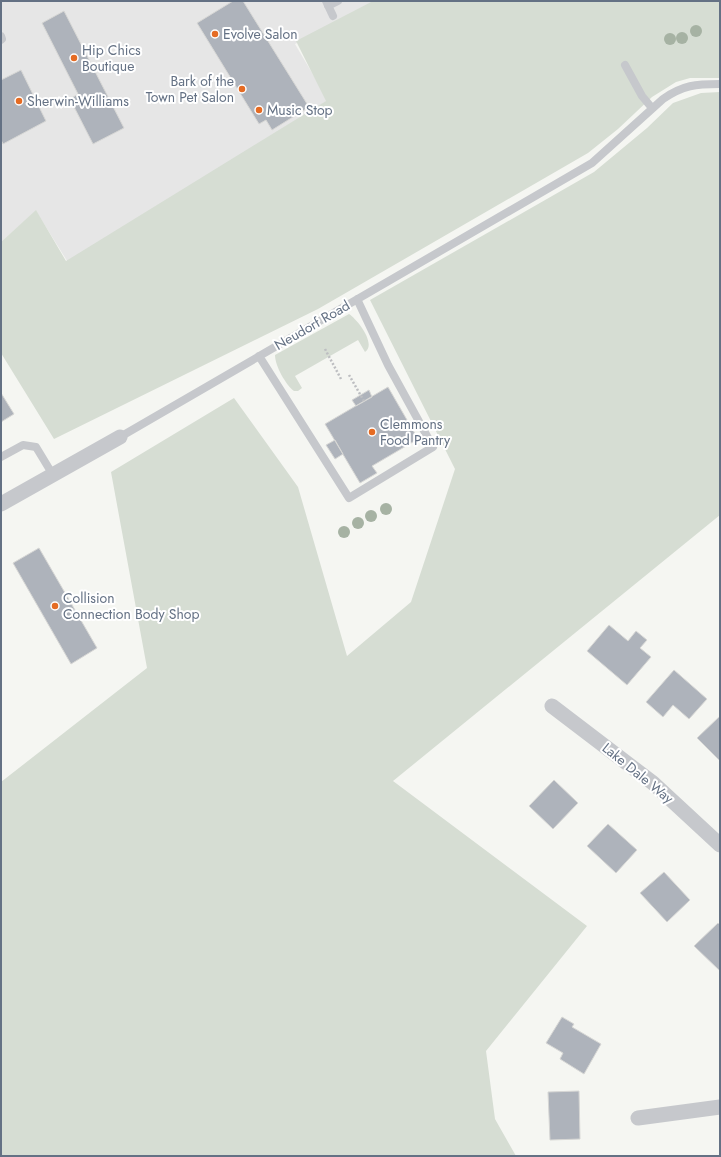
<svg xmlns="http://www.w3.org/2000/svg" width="721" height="1157" font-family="Jost,sans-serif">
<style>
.built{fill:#e6e6e6}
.green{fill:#d6ddd3}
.building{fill:#aeb3bb;stroke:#d7d7d5}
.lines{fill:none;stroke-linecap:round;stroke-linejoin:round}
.path{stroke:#bdbec1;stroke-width:2.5;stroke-dasharray:2 2;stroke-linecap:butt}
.service{stroke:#c6c8cc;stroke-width:8}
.minor{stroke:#c6c8cc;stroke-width:15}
.tree{fill:#a6b2a3}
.poi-dot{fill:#e56b23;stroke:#fff;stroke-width:1.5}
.labels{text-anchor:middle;stroke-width:4;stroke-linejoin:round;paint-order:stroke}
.poi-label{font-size:14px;fill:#647184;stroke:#fff;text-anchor:start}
.street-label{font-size:14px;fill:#647184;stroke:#fff}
</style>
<rect width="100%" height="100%" fill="#f5f6f2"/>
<path class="built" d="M1,1H384L295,44L328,100L69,264L36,211L1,242Z"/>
<path class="green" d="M373,1H720V78H690L676,82L652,97L618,129L588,153L318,309L54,439L1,353V242L36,210L66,261L326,101L296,41Z
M720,92V515L393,781L587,926L486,1051L495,1119L516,1156H1V782L147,668L111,472L234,398L298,487L347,656L411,602L455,469L370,300L594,172L647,128L673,103L701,93Z
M349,314C357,319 377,344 365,352L358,340L295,376L302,388L298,391H294C286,385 275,366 275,355Z"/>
<path class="building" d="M233,1H243L309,107L272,130L266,120L259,124L197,23Z
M64,11L124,128L93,144L70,99L78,94L42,23Z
M21,70L46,121L3,144L1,140V80Z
M388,387L418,439L372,466L377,473L360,483L325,424Z
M369,390L372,397L356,406L352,400Z
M1,393L14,414L1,422Z
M335,440L343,454L335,459L326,445Z
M39,548L97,648L71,664L13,563Z
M609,625L628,641L636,631L647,640L640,648L651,657L627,685L587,651Z
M674,670L707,699L689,719L673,705L663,717L646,702Z
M720,716V761L697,738Z
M554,780L578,803L553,829L529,806Z
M608,824L637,850L616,873L587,846Z
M664,872L690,900L667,922L640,893Z
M718,923L720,925V971L694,946Z
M562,1017L574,1024L572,1027L601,1044L584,1074L560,1059L563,1053L546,1043Z
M579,1091L580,1139L550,1140L548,1092Z"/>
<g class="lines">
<path class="path" d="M325,349L341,379
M349,375L364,401"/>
<path class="service" d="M326,1L333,16
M328,6L338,1
M1,36L2,39L1,40
M625,65L642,96L652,108
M259,356L349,498L433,447L388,365L357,299
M120,437L592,163L663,99C683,85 696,84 720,84
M1,457L23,445L36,447L53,475"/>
<path class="minor" d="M1,504L120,437
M552,706L653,783L720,845
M638,1118L720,1107"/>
</g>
<g class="tree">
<circle cx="696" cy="31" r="6"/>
<circle cx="682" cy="38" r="6"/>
<circle cx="670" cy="39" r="6"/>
<circle cx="386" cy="509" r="6"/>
<circle cx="371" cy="516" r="6"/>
<circle cx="358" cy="523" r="6"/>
<circle cx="344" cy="532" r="6"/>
</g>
<g class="poi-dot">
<circle cx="215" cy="34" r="4"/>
<circle cx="74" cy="58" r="4"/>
<circle cx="242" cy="89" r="4"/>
<circle cx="19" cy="101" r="4"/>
<circle cx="259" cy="110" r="4"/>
<circle cx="372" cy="432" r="4"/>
<circle cx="55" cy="606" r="4"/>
</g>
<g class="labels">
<g class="poi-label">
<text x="223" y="39">Evolve Salon</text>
<text x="82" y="55">Hip Chics<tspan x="82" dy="16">Boutique</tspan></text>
<text x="234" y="86" text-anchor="end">Bark of the<tspan x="234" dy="16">Town Pet Salon</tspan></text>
<text x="27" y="106">Sherwin-Williams</text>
<text x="267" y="115">Music Stop</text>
<text x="380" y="429">Clemmons<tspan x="380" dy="16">Food Pantry</tspan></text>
<text x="63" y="603">Collision<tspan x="63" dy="16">Connection Body Shop</tspan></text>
</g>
<g class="street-label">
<text transform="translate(312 325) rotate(-30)" y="5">Neudorf Road</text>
<text transform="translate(638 773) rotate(39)" y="5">Lake Dale Way</text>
</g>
</g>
<rect width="721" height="1157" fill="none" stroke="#647184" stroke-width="4"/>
</svg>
